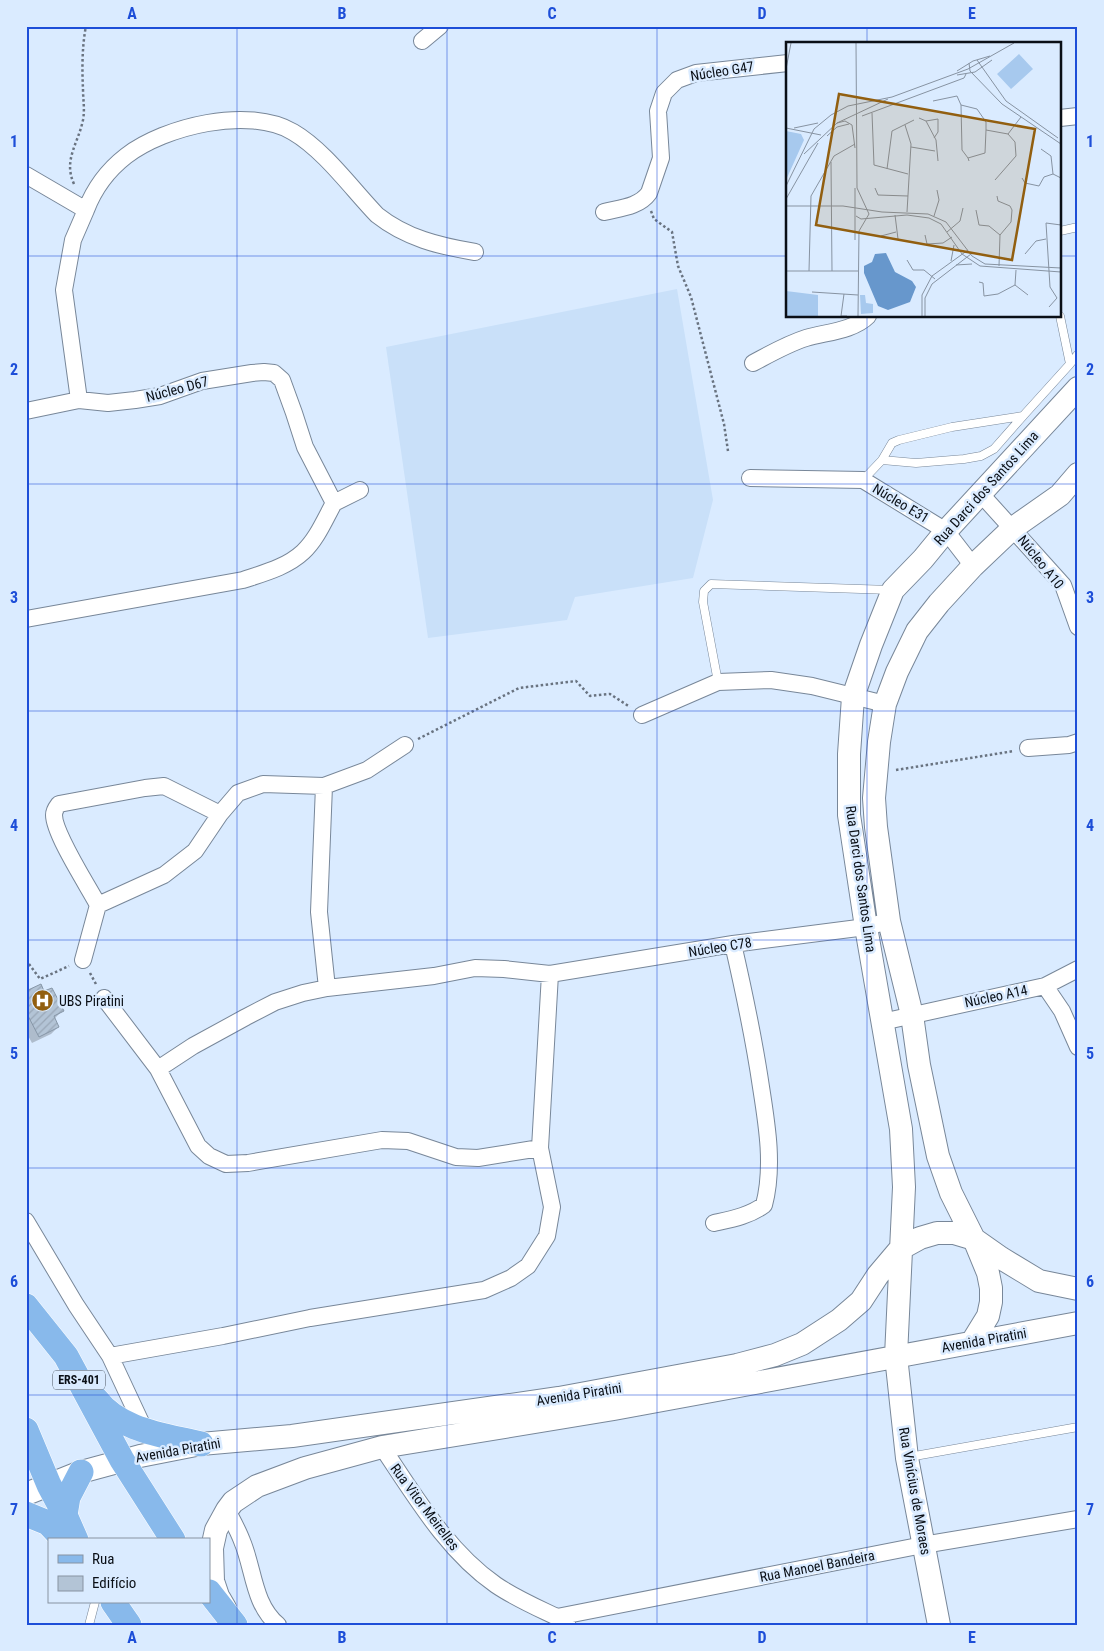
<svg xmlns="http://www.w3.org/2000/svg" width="1104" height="1651" font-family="'Roboto Condensed',sans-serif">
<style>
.built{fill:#c9e0f9}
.shadow{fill:#0003}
.building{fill:url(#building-hatch);stroke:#8797a8}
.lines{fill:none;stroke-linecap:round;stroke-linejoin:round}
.lane-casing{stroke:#788799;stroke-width:9}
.street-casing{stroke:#788799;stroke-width:18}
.secondary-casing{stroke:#788799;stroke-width:24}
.primary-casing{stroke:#fff;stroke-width:26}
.path{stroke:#697380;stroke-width:2.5;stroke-dasharray:2.5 2.5;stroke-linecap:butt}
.lane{stroke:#fff;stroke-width:8}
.street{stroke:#fff;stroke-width:16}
.secondary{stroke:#fff;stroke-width:22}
.primary{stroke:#88b9eb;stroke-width:25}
.grid{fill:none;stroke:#1d4ed8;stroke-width:1;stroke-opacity:0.55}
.labels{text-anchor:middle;stroke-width:5;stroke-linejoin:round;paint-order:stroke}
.shield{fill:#daebff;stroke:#48515c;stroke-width:1}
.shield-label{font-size:12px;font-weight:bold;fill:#0a0f16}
.street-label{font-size:14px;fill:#0a0f16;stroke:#daebff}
.poi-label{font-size:14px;fill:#0a0f16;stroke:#daebff;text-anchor:start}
.inset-road{fill:none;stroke:#8793a2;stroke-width:1}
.view{fill:#925f10;fill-opacity:0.15;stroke:#925f10;stroke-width:2.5}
.inset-edge{fill:none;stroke:#0a0f16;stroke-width:2.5}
.neatline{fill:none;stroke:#1d4ed8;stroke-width:2}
.grid-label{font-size:16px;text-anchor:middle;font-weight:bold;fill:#1d4ed8}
</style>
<defs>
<pattern id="building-hatch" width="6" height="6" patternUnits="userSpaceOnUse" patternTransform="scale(1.25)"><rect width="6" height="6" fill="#b3c4d6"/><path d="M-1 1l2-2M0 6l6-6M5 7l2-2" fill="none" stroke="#99a7b7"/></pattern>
</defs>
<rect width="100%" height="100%" fill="#daebff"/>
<path class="built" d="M677,289L713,500L693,578L575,597L567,620L428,638L386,347Z"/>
<path class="shadow" d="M26,993H44L62,1011L54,1019L58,1027L51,1034L32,1043L26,1032Z"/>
<path class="building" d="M41,984L44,991L52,988L64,1011L54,1016L59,1027L39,1037L26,1012V991Z"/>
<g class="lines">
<defs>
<path id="lane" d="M1060,231L1078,227
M1070,364L1078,354
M882,460L916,463L964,459L981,456L994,449L1023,416
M863,480L882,460L892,443L899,440L952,427L1023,416L1070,364L1060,316
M718,682L703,602L704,591L711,584L891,590
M909,1457L1078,1427
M89,1625L95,1602"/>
<path id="street" d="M422,41L440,26
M1060,118L1078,116
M26,175L86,210L73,240L64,290L79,400L108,403L135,400L160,396L202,381L252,373L264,372L274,373L282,380L294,413L305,447L334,503L360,490
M86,210C94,189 108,170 126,156C165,126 249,106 293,132C324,150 352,189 377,215C406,238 439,246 475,252
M604,212C620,208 639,207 649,193L661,158L658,111L664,93L677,80L696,73L788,63
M753,363C770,354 787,344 806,338C826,332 853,331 868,316
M26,411L79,400
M750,478L863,480L946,531L973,566
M980,493L1063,585L1078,627
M26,619L243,580C264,573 287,567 303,552C317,539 325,519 334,503
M642,715L718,682L771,680L812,686L885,704
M1028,748L1069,745L1078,742
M324,786L319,912L327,988
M98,905C88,886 54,834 54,815C54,810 56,808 59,804L145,788L164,786L220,814
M83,960L98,905L164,875L195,851L220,814L238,793L263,784L324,786L367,770L405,745
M1045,986L1062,1011L1078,1047
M104,998L158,1069L198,1146L209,1156L226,1164L248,1163L382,1140L408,1141L456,1157L478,1158L540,1148
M882,1022L1045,986L1078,969
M158,1069L193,1046L246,1017L275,1002L303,993L327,988L434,976L475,968L504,969L550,974L733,944L866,927L889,921
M26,1221L76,1305L110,1356L145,1431
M714,1223C732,1219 749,1216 764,1205C774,1167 767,1125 761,1087C754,1039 744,992 733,944
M110,1356L223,1336L310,1318L484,1290L511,1278L528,1266L547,1236L552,1207L540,1148L550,974
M382,1447C415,1496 447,1551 496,1585C518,1600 543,1610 567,1622
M227,1510C232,1520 238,1530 242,1541C254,1569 253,1604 278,1625
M557,1617L923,1545L1078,1519"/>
<path id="secondary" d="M972,1342L988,1316L991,1302V1288L988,1273L974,1239L951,1193L938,1156L919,1065L912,1015L889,921L876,827L874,798L879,742L885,704L897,672L917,631L939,603L973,566L1013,528L1060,495L1078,474
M26,1494L81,1472L140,1456L201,1444L292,1436L559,1398L737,1365L775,1355L802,1344L839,1320L861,1301L878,1275L900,1249L920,1238L937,1233H954L974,1239L1001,1258L1039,1281L1078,1289
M225,1608L218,1596L213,1581L212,1548L216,1530L227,1510L233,1502L257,1486L305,1468L382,1447L614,1409L1078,1323
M939,1625L907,1458L896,1356L904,1187L901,1129L866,927L849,815V754L853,697L871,645L893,590L923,559L946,531L1078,388"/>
<path id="primary" d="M26,1306L66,1356L122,1460L173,1540
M96,1399C120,1431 164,1435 201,1444
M26,1430L49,1485L65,1515L76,1540
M26,1514L48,1523L64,1540
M65,1515L68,1497L81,1472
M209,1592L235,1625
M113,1602L129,1625"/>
</defs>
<use href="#lane" class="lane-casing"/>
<use href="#street" class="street-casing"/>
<use href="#secondary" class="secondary-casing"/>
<use href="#primary" class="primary-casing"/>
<path class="path" d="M74,184C63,160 78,144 83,120C85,109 83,100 83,89C82,69 82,46 86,26
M651,211L654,219L672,232L678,266L691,297L724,424L728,451
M418,739L519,688L576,681L590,696L610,694L630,707
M896,770L1014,751
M26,960L40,979L69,966
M90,973L97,986"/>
<use href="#lane" class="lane"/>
<use href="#street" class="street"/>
<use href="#secondary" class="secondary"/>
<use href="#primary" class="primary"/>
</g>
<path class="grid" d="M237,26V1625M447,26V1625M657,26V1625M867,26V44M26,256H788M1060,256H1078M867,316V1625M26,484H1078M26,711H1078M26,940H1078M26,1168H1078M26,1395H1078"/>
<defs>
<symbol id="hospital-disc" viewBox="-11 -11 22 22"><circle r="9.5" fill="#925f10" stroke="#daebff"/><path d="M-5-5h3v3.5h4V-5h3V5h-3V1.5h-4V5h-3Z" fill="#fff"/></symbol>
</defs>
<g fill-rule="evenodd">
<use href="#hospital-disc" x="30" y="988" width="25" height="25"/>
</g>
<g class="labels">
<rect class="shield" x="53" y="1370.5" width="52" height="19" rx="4"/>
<g class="shield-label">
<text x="79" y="1384">ERS-401</text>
</g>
<g class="street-label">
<text transform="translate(722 71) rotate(-9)" y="5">Núcleo G47</text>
<text transform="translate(177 389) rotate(-15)" y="5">Núcleo D67</text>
<text transform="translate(986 488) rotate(-48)" y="5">Rua Darci dos Santos Lima</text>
<text transform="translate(901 503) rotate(31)" y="5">Núcleo E31</text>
<text transform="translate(1041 562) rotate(51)" y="5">Núcleo A10</text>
<text transform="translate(861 879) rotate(82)" y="5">Rua Darci dos Santos Lima</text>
<text transform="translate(720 947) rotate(-9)" y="5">Núcleo C78</text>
<text transform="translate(996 996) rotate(-12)" y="5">Núcleo A14</text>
<text transform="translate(984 1340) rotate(-10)" y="5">Avenida Piratini</text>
<text transform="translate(579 1394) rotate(-9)" y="5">Avenida Piratini</text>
<text transform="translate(178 1450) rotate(-10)" y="5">Avenida Piratini</text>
<text transform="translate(915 1491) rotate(80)" y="5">Rua Vinícius de Moraes</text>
<text transform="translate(425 1507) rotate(53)" y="5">Rua Vitor Meirelles</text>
<text transform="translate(817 1566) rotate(-11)" y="5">Rua Manoel Bandeira</text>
</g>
<g class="poi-label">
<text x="59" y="1006">UBS Piratini</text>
</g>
</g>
<g transform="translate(786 42)">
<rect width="275" height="275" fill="#daebff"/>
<path d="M233,12L247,27L225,47L211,32ZM0,89L15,92L18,98L0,138ZM0,249L32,253V274H0ZM74,253H79L80,261L87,262V271L75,272Z" fill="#a7c9ee"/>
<path d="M100,211L109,230L126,239L130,245L124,260L102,268L92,264L78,231V224L86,220L89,212Z" fill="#6797cc"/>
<path class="inset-road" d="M70,1L71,146L83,172L73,189L72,274M191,18L220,59L272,96M183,21L184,29L216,62L275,102M0,27L5,1M171,29L187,19L204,14M171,33L189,30L206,18M147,59L171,54L175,63L176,108L182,116M175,63L191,67L200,80V88M86,71L88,123L122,132M76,74L178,36L180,32M133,76L140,79L150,98L152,119M140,79L152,77V90L148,96M51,81L59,79L66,83L69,106M119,83L125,102L121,170M0,86L35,93M8,86L32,81M41,94L51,85L63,82M125,105L149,109M255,107L265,114L267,132L275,136M18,112L51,81L102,57M183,119L182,116L199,111L200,88L222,92L235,75M45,120L46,229M101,127L106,89L128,78M236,136L239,141L253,144L258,135L267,132M209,138L230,114L229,100L222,92M0,144L28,87L45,73L62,64L106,55L182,27L228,1M69,146V198M89,146L92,153L122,154M211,154L212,159L224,164L226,168L225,180L214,193L213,224M0,157L32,101M0,164H57L96,170L142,172L160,180L186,214L199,222L275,226M190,168L193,183L203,184L214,193M109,173L112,197M70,174L75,177L121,173L143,176L155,182L176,212L194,224L275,230M148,174L153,158L151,148M161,190L174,179L177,166M139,193L141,202L157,201L166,195M95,194L110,190M239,212L250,199L260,197M121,218L127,228H138L149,237M165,219L168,203M170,223L186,222M0,229H72M23,229L25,154L48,114L69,102M193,240L197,241L198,254L212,252L229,243L230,228M229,243L242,253M26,250L72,253M58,252L55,274H61M263,265L271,256L264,245L260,181L275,183M136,274V253L146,234L182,208M139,274V256L146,242L185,212"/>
<path class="view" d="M53,52L249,87L226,218L30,183Z"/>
<rect width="275" height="275" class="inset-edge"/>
</g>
<rect width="1104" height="1651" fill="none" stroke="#daebff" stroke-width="55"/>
<rect x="48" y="1538" width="162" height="65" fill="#daebff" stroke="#8793a2"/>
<rect x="58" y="1555" width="25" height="8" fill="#88b9eb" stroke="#8793a2"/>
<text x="92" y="1564" font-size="15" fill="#0a0f16">Rua</text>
<rect x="58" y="1576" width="25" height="15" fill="#b3c4d6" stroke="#8793a2"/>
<text x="92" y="1588" font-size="15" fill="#0a0f16">Edifício</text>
<rect x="28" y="28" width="1048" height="1596" class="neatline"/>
<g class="grid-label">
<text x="132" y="19">A</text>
<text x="342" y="19">B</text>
<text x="552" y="19">C</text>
<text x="762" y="19">D</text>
<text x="972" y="19">E</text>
<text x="14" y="147">1</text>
<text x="1090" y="147">1</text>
<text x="14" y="375">2</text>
<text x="1090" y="375">2</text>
<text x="14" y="603">3</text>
<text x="1090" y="603">3</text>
<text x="14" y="831">4</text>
<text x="1090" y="831">4</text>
<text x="14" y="1059">5</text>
<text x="1090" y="1059">5</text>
<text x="14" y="1287">6</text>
<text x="1090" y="1287">6</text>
<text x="14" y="1515">7</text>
<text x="1090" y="1515">7</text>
<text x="132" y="1643">A</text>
<text x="342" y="1643">B</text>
<text x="552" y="1643">C</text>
<text x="762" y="1643">D</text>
<text x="972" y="1643">E</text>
</g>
</svg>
